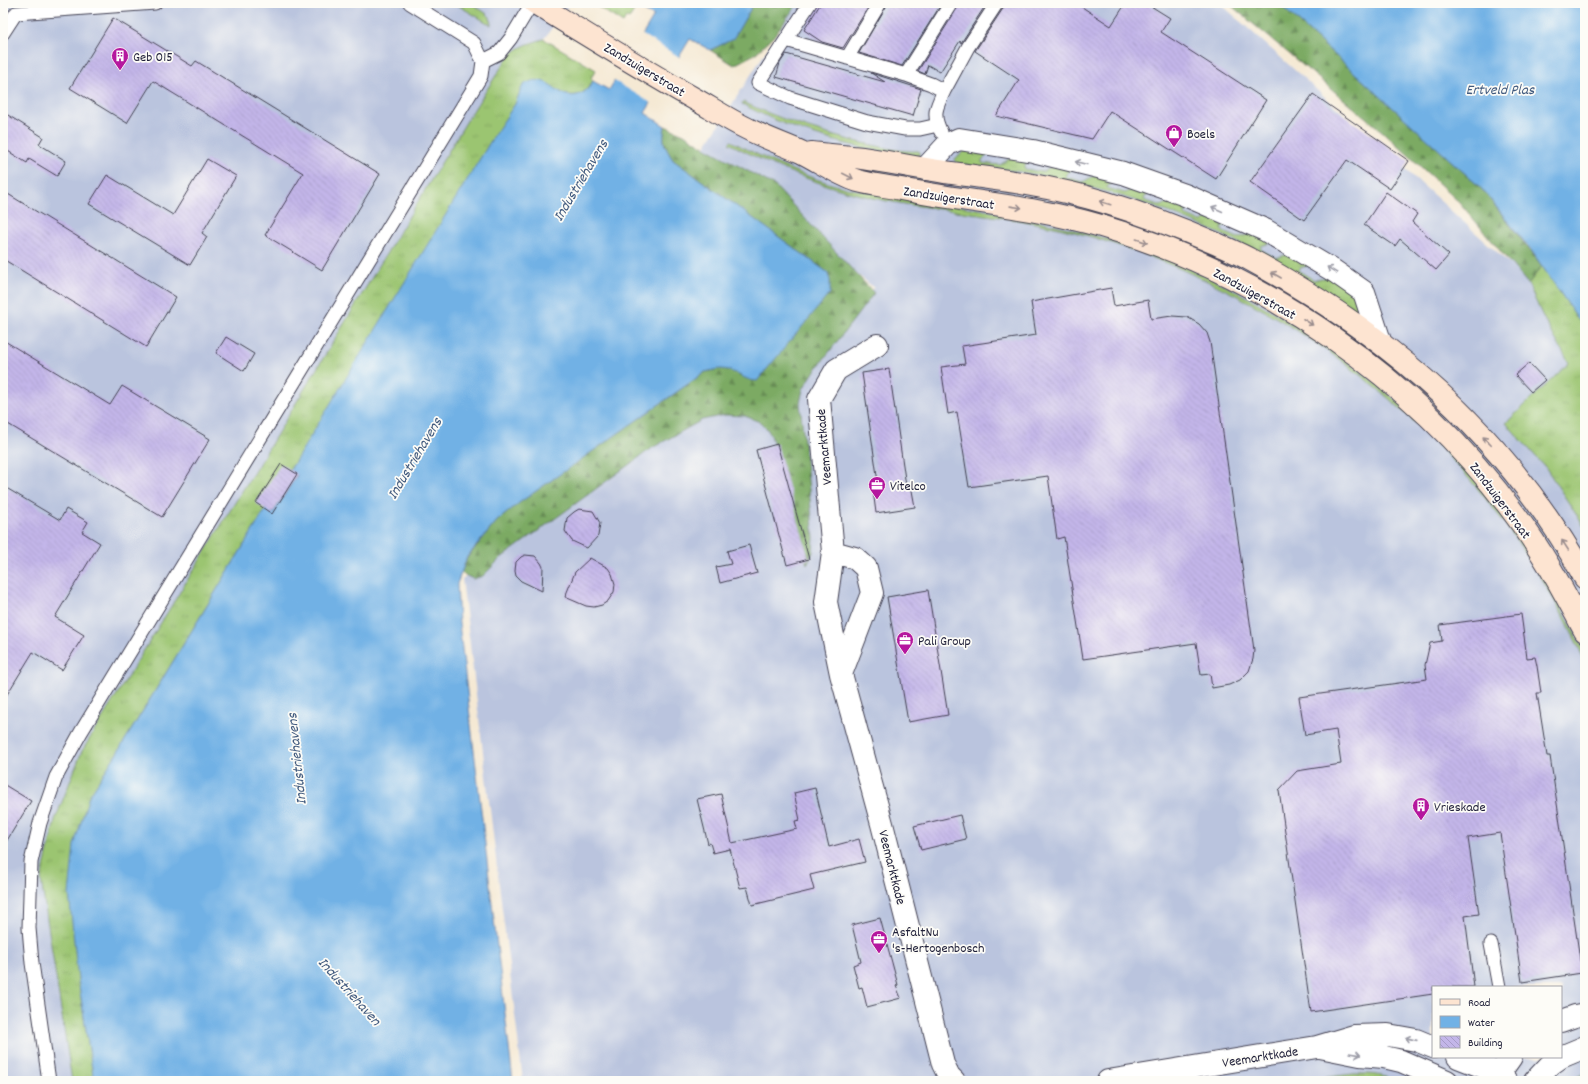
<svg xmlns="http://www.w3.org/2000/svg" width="1588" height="1084" font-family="Dekko,sans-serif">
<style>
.industrial{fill:#bac4de;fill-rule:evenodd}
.grass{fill:url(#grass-tufts);stroke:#5e7456}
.forest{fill:url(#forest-firs);stroke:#4f664f}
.water{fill:#71b1e5;stroke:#4a6a90}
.pier{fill:#f5e9d4}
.building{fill:url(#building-back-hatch)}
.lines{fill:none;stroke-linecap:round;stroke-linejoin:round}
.service-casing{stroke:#424052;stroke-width:15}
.minor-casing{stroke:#424052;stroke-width:24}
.tertiary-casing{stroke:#424052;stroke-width:24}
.secondary-casing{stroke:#424052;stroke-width:24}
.service{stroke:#fff;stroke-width:13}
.minor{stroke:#fff;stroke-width:22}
.tertiary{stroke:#fff;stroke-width:22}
.secondary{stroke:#fde4d1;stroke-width:22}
.oneway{stroke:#9c9ca7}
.oneway2{stroke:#9a8d8e}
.labels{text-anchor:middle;stroke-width:3.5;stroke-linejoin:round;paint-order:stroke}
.poi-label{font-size:14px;fill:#22223b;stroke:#fdfcf7;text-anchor:start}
.street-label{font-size:14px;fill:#22223b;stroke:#fdfcf7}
.water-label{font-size:15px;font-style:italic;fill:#425b7f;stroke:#fdfcf7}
</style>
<defs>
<pattern id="grass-tufts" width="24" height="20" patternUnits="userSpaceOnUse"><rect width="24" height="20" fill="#9bc571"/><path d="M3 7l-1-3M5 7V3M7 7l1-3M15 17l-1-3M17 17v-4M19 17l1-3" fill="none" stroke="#85a963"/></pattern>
<pattern id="forest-firs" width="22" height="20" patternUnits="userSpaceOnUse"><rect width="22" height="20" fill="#7caa63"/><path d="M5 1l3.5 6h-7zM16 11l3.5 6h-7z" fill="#658a53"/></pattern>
<pattern id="building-back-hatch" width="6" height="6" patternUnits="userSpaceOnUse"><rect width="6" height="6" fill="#c3b6e9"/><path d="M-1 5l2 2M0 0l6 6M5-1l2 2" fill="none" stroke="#a79cc9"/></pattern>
</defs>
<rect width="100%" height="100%" fill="#fdfcf7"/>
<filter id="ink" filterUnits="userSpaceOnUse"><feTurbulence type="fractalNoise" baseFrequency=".025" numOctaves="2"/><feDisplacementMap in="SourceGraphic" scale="8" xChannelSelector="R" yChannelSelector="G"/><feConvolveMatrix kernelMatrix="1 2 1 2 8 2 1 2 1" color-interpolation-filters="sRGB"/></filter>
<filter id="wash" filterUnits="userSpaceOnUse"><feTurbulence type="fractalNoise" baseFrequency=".012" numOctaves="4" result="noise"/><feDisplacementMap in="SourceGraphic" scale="16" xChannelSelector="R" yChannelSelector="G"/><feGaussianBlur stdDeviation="0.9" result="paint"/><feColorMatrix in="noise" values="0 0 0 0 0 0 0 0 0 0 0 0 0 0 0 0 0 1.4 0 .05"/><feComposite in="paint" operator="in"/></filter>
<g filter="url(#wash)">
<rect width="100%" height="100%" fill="#f5e9d4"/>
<path class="industrial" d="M3,3H570L521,70L107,1081H3Z
M797,3H1220L1556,305L1585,364V1081H523L462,579L874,288L704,148ZM1433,987H1561V1057H1433Z"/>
<path class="grass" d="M454,3H471L487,14L490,17L491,25Z
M592,3H635L636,7L629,19L626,18L623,23Z
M544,39L596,70L591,78L593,81C577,107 561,92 542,81L290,470L297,474L273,513L266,509L119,750L89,796L78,979L94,1081H72L41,880L55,820L82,751L273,441L471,114L508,57C519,46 530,43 544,39Z
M743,102C785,121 827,136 872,145C886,148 903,152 918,151L920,152V155L916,157C853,148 798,134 742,104Z
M731,141C767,160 806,178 846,188C860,191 874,192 888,195C932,202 977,208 1021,217C1064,226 1106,238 1147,252C1263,293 1386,378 1467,470C1484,489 1500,511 1515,532C1522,541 1528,552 1534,563C1552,591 1568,619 1583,649L1585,654V662C1571,628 1552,596 1533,565C1427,397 1251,276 1059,228C1002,215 944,211 887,201C832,190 778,170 729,143Z
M968,147L991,152L982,160V163L1000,165L1016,154L1033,159L1024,166L1025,169L1042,172L1059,162L1074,168L1066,174V177L1083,182L1100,172L1117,179L1108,186L1107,188L1125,193L1142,184L1154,191L1145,197L1144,200L1161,206L1179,198L1195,207L1185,212V215L1201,222L1219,214L1232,223L1222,227V231L1238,238L1256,232L1270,243L1261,246V250L1276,258L1295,252L1310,265L1300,268L1299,271L1314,280L1333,276L1354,290L1358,311L1355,312C1270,252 1175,207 1073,183C1050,177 1026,172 1002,169C988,167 967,167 955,162V159Z
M1542,266L1585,329V528L1546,468L1506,423L1569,363L1544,319L1528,284Z
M1585,1073V1081H1569Z
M1353,1074C1367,1074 1381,1073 1393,1081H1296Z"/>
<path class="forest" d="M754,3H798L773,37L755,54L734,65L710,50L733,39Z
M1228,3H1278L1481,188L1542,266L1528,284L1460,203L1383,132Z
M665,126L684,134L701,145L775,186L874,293L814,372L803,389L800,403L814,538L813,552L807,564L771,435L767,429L760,422L745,416L725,415L702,420L652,448L501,558L483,576L473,579L461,573L467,558L497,521L519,503L705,372L721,368L737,373L753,381L827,272L673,160C664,145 662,143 665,126Z"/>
<path class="water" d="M635,3H754L733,39L710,50L690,39L645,113L665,126C662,143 664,145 673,160L827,272L830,280V293L757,381C744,381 734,369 721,369C716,369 710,371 705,372L519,503L497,521L467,557L457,584L459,623L513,1081H94L78,979L69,894L74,845L89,796L119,750L266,509L273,513L297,475L290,470L495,134L515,104L523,85C529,82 534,79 541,81C554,83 561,99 577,95C585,93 589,88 593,81L609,90L654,16L636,7Z
M1278,3H1585V329L1531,250L1481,188Z"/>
<path class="pier" d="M641,34L681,58L653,104L613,80Z"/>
<g id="blocks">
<path class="building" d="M821,3H871L843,48L822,42L804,30Z
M888,3H942L902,66L859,53Z
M959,3H987L961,43L960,41L940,72L928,65L925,74L918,71L958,7Z
M1005,3H1076L1111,26L1126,3H1146L1170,18L1161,32L1266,100L1216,179L1110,111L1092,139L996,116L1019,80L975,51L1004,7Z
M113,18L192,66L196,61L380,174L322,270L265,235L303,173L153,81L127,123L70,88Z
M786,54L885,82L871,73L921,89L913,116L776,77L780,63Z
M1313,94L1409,161L1390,189L1347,160L1304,220L1250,182Z
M3,112L43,137L39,144L66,161L57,176L29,159L27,163L3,148Z
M207,159L236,176L202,233L207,237L190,265L89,204L107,175L173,215Z
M3,191L176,297L146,347L3,259Z
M1386,192L1417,214L1412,222L1449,255L1436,270L1400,239L1395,246L1364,225Z
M1111,288L1114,306L1148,300L1151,319L1172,316L1187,317L1199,324L1207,333L1210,342L1254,650L1253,659L1249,671L1240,680L1229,685L1212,688L1210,674L1201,675L1196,643L1083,659L1064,537L1057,539L1048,476L969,487L957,412L948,414L941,367L965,364L962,346L1036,335L1031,302Z
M226,337L254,354L244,371L216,353Z
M3,340L110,405L122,386L210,439L162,517L3,421Z
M1529,363L1545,380L1531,392L1515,375Z
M889,369L906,486L911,485L915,507L876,513L873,490L879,489L862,373Z
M777,444L809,559L787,565L756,450Z
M281,464L297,474L272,514L256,503Z
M3,486L60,520L66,509L88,522L82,532L100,543L55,617L84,635L62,670L33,652L3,701Z
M579,509L593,511L600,523L598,536L587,548L572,541L565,531L567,518L574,512Z
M749,545L757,573L720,583L716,567L731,564L727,551Z
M525,555L535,556L541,563L543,567L542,591L521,581L516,576L515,571L516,562L521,557Z
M590,558L608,568L612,574L615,584L614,592L608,601L602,605L594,607L586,606L565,597L575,572Z
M928,590L948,715L908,722L887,597Z
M1521,614L1527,658L1535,657L1537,666L1541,693H1537L1547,756H1550L1582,973L1522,982L1500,833L1468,838L1479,914L1465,916L1474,987H1433V994L1311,1012L1279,790L1297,771L1341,764L1336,730L1305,735L1299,697L1427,679L1425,665L1430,643L1442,641L1440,625Z
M3,784L31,801L3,847Z
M815,788L829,847L859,839L865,862L810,875L814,890L752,905L747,887L740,888L730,849L713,853L710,843L708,844L697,799L721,794L732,843L797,829L795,821L800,820L794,793Z
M960,815L966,839L921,850L914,826Z
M880,918L898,985L896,986L901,998L867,1007L862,987L859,988L853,965L861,962L852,925Z"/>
</g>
</g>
<g filter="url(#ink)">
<use href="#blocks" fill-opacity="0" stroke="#424052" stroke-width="1"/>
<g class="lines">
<defs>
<path id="service" d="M810,3L758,83L790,98L867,122L905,129H920L938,125
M3,33L16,13L155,3
M786,40L906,75L931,84L944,91C936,107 932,115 941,132
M847,58L880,3
M483,61L499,53L511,38L532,3
M906,75L951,3
M944,91L968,47L997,3
M1491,944L1499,987
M49,1081L32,963L29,928L31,862L40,823L56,777L81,732L481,76L483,61L474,43L410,3"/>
<path id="minor" d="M925,169L948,144L959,139L1033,151L1123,173L1185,195L1265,230L1334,271L1364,292L1380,341
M877,345L836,370L819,399L833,552L826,602L841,674L882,824L943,1064L949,1076L954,1081
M833,552L855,558L866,568L872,593L841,674
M1320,1047L1360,1055L1384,1057L1401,1061L1447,1081
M1458,1057L1499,1073L1506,1081
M1108,1081L1317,1047L1354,1036L1388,1035L1416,1040L1433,1047"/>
<path id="tertiary" d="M1561,1021L1575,1016L1585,1014
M1561,1057L1585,1047
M1494,1081L1511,1057
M1535,1081L1551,1064L1561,1057"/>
<path id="secondary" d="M535,3C587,35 640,68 693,98C711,108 729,120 748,129C765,138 783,144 801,152C819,161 839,175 858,181C872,185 887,186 901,189C968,202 1036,207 1101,226C1265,274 1416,379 1516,516C1543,552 1564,592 1585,631
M811,153C828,155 846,156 862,158C890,162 917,168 945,172C998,179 1052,186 1104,202C1143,214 1180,228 1217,244C1228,249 1240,254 1251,260C1390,335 1508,438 1585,578"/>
</defs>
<use href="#service" class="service-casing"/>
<use href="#minor" class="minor-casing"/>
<use href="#tertiary" class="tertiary-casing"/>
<use href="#secondary" class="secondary-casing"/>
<use href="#service" class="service"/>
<use href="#minor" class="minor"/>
<use href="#tertiary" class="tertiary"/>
<use href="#secondary" class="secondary"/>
</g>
<defs><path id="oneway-shaft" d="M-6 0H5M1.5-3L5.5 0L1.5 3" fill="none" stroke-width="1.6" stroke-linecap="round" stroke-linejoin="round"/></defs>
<g class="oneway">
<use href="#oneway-shaft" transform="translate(1081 163) rotate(-166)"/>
<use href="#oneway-shaft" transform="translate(1217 209) rotate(-156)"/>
<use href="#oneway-shaft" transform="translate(1332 270) rotate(-148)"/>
<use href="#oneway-shaft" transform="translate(1411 1039) rotate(-167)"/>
<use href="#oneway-shaft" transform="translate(1355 1054) rotate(10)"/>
</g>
<g class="oneway2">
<use href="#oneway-shaft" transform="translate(848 176) rotate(27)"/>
<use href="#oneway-shaft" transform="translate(1105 203) rotate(-163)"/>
<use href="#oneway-shaft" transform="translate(1016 207) rotate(8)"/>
<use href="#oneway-shaft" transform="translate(1142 241) rotate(19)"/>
<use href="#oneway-shaft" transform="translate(1276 275) rotate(-150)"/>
<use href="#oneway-shaft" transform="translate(1308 322) rotate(33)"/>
<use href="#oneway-shaft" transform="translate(1487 441) rotate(-134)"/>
<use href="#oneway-shaft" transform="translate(1565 545) rotate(-123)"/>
</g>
</g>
<defs>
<symbol id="building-pin" viewBox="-11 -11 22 30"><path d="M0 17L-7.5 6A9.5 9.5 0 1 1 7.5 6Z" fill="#b5179e" stroke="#fdfcf7"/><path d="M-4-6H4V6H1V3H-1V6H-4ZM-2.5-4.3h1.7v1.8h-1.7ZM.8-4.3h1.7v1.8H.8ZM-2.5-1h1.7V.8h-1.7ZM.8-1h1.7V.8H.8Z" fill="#fff"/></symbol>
<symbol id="shop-pin" viewBox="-11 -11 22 30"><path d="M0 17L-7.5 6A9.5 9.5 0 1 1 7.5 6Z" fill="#b5179e" stroke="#fdfcf7"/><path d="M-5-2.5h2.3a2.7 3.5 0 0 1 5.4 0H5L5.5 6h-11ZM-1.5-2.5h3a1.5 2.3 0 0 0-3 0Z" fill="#fff"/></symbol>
<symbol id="office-pin" viewBox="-11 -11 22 30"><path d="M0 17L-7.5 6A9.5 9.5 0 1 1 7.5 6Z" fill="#b5179e" stroke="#fdfcf7"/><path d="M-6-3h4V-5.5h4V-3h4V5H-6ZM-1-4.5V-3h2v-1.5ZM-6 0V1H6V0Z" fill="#fff"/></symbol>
</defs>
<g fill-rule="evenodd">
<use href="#building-pin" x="110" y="46" width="20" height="27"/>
<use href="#shop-pin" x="1164" y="123" width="20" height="27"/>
<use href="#office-pin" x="867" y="475" width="20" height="27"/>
<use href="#office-pin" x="895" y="630" width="20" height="27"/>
<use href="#building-pin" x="1411" y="796" width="20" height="27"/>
<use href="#office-pin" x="869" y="929" width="20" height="27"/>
</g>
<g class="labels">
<g class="poi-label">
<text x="133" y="61">Geb 015</text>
<text x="1187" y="138">Boels</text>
<text x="890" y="490">Vitelco</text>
<text x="918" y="645">Pali Group</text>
<text x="1434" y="811">Vrieskade</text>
<text x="892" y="936">AsfaltNu<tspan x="892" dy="16">'s-Hertogenbosch</tspan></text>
</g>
<g class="street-label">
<text transform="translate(645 69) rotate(31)" y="5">Zandzuigerstraat</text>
<text transform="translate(949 197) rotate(9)" y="5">Zandzuigerstraat</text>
<text transform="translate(1255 293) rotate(29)" y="5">Zandzuigerstraat</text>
<text transform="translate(823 447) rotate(-95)" y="5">Veemarktkade</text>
<text transform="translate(1501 500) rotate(53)" y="5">Zandzuigerstraat</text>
<text transform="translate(893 867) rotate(76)" y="5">Veemarktkade</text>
<text transform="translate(1260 1056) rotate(-9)" y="5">Veemarktkade</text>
</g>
<g class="water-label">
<text x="1500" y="94">Ertveld Plas</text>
<text transform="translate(580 180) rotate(-59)" y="5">Industriehavens</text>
<text transform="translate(414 458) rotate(-59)" y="5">Industriehavens</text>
<text transform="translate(296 759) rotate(-96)" y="5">Industriehavens</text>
<text transform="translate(350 991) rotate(48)" y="5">Industriehaven</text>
</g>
</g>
<rect width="1588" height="1084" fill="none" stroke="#fdfcf7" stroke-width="16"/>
<rect x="1432" y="986" width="130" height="72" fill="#fdfcf7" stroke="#a5a5ac"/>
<rect x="1440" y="999" width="20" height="6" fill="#fde4d1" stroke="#a5a5ac"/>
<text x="1468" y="1006" font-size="12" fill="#22223b">Road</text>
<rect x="1440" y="1016" width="20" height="12" fill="#71b1e5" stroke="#a5a5ac"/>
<text x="1468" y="1026" font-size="12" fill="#22223b">Water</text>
<rect x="1440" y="1036" width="20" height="12" fill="url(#building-back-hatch)" stroke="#a5a5ac"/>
<text x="1468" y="1046" font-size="12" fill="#22223b">Building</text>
</svg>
